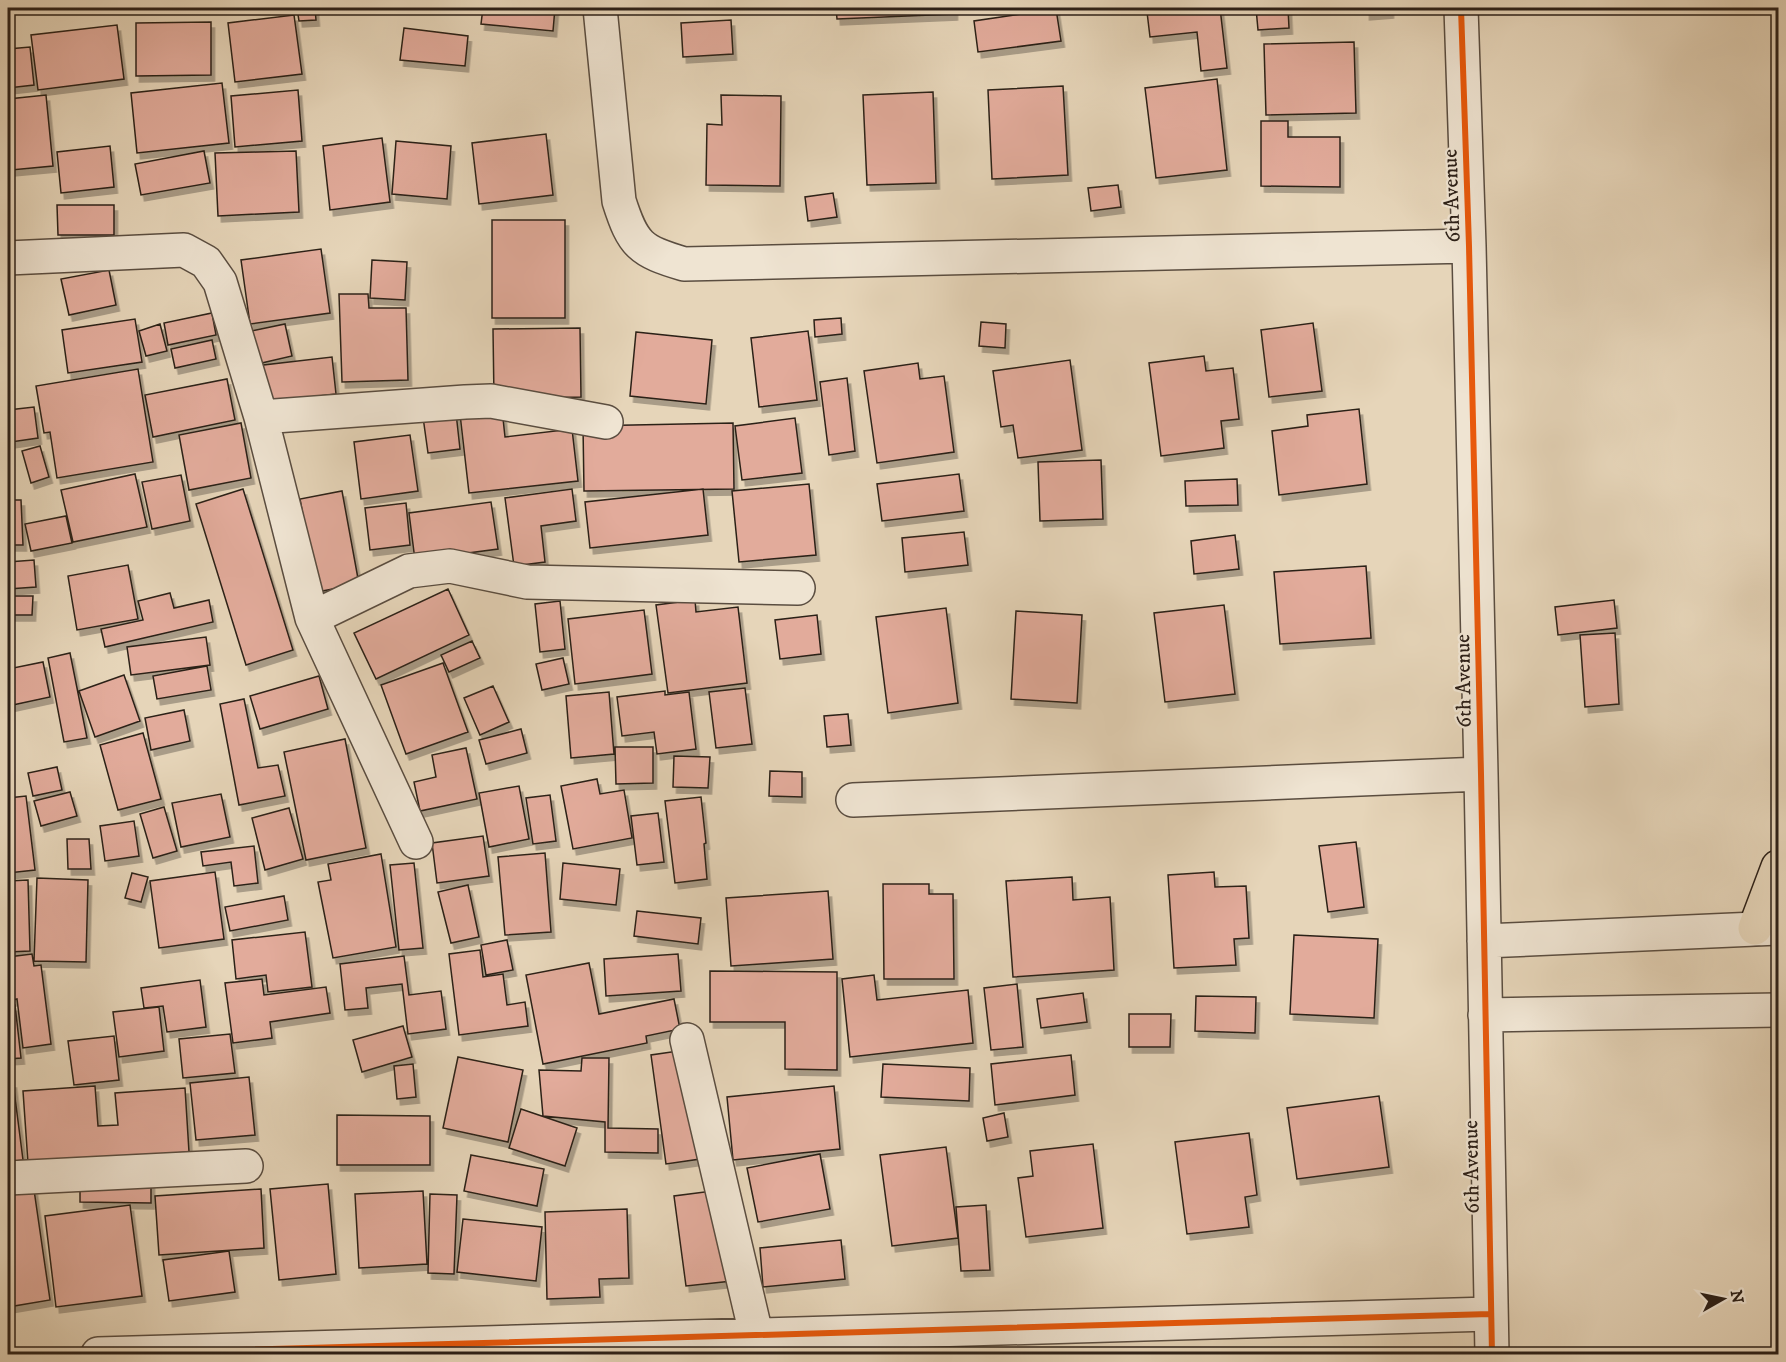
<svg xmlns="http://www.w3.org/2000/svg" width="1786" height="1362" font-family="'IM FELL DW Pica',serif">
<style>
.building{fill:#e2ab9b;stroke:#2c2018;stroke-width:1.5;filter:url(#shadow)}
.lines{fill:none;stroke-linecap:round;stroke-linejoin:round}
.minor-casing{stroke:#5a4d40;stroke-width:36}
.highway-casing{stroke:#2c2018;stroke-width:36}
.minor{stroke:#efe4d2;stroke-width:33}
.highway{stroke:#e6d5b9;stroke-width:33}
.cycleway-casing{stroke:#efe4d2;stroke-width:10}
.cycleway{stroke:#e8590c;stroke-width:6}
.labels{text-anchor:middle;stroke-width:4.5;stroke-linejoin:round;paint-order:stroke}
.street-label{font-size:21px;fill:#2c2018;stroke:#efe4d2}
</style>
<defs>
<filter id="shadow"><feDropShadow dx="3.5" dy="6" stdDeviation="0" flood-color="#0004"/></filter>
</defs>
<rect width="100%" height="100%" fill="#e6d5b9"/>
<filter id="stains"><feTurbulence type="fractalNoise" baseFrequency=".00333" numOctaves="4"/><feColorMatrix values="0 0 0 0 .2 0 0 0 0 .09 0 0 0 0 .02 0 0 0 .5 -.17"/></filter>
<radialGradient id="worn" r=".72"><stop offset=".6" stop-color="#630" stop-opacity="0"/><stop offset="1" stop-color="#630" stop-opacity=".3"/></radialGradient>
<path class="building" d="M297,8H315L316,20L299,21Z
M483,8H555L553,31L481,24Z
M836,8H954V14L837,19Z
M1184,8H1220L1227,68L1201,71L1197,32L1150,37L1147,12Z
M1256,8H1288L1289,28L1258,30Z
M1366,8H1390V12L1366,14Z
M1056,9L1061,41L978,52L974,21Z
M294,15L302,74L235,82L228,23Z
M731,20L733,54L683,57L681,23Z
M211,22V75L136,76V23Z
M117,25L124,79L38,90L31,35Z
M404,28L468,36L465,66L400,60Z
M1354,42L1356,113L1266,115L1264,44Z
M30,47L34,85L8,88V49Z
M1217,79L1227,170L1156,178L1145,88Z
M222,83L229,143L137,153L131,93Z
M1063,86L1068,175L992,179L988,90Z
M298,90L302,141L235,147L231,96Z
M933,92L936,183L867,185L863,95Z
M46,95L53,166L11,170L8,132V99Z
M721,95L781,96L780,186L706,185L707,124L722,125Z
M1261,121H1288V137H1340V187L1261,186Z
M546,134L553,195L479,204L472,143Z
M382,138L390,202L330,210L323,146Z
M396,141L451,146L447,199L392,194Z
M110,146L114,187L61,193L57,152Z
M204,151L210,183L141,195L135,164Z
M296,151L299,212L218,216L215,153Z
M1118,185L1121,207L1091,211L1088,188Z
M833,193L837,217L808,221L805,197Z
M57,205H114V235H58Z
M492,220H565V318H492Z
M321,249L330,313L250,324L241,260Z
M372,260L407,262L405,300L370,298Z
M109,270L116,305L69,315L61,279Z
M339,294H368L369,308H406L408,380L342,382Z
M212,313L216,335L168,345L164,323Z
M841,318L842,334L815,337L814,320Z
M135,319L142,362L68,373L62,330Z
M981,322L1006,324L1005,348L979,346Z
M1313,323L1322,391L1269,397L1261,330Z
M160,324L167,351L146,356L139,331Z
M285,324L292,356L253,365L247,332Z
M580,328L581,397L494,399L493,329Z
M808,331L817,400L759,407L751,338Z
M636,332L712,340L706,404L630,396Z
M212,340L216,359L175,368L171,349Z
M1204,356L1206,371L1233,368L1239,419L1221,421L1224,448L1161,456L1149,363Z
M332,357L336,394L259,403L255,366Z
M1070,360L1082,450L1018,458L1013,425L1001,427L993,371Z
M918,363L920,379L944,376L954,452L877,463L864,371Z
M138,369L153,462L57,478L50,432L44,433L36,386Z
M847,378L855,451L829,455L820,382Z
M227,379L235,420L153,437L145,395Z
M34,407L38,438L11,442L8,410Z
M502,409L505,437L572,429L578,481L469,493L460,414Z
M1359,409L1367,484L1279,495L1272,431L1308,426L1307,415Z
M456,413L460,449L428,453L423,417Z
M795,418L802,473L742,480L735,426Z
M241,423L251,478L189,490L179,435Z
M733,423L734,489L584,491L583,426Z
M410,435L418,491L361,499L354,442Z
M40,446L49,477L31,483L22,451Z
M1101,460L1103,519L1040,521L1038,462Z
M135,474L147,527L73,542L61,490Z
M959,474L964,511L882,521L877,484Z
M181,475L190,521L152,529L142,482Z
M1237,479L1238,505L1186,506L1185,481Z
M809,484L816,555L739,562L732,491Z
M243,489L293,650L246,665L196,504Z
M572,489L576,521L541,526L545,562L514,566L505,498Z
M703,489L708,535L590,548L585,502Z
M342,491L359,584L317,592L300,499Z
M8,500H21L23,545H8Z
M491,502L498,549L415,560L409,513Z
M406,503L410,545L370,550L365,508Z
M66,516L72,543L31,551L25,524Z
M964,532L968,565L905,572L902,538Z
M1235,535L1239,569L1194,574L1191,541Z
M34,560L36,587L8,589V562Z
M128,565L138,619L77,630L68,576Z
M1366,566L1371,638L1280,644L1274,572Z
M448,589L469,635L376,679L354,633Z
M170,593L174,608L209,600L213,622L105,647L101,629L143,620L138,601Z
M8,596H33L32,615H8Z
M695,600L696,612L738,607L747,683L668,693L656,605Z
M1614,600L1617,628L1558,635L1555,607Z
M560,601L565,649L540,652L535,604Z
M1224,605L1235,694L1165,702L1154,613Z
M946,608L958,703L888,713L876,617Z
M644,610L652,674L575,684L568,619Z
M1016,611L1082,615L1077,703L1011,699Z
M817,615L821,654L780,659L775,620Z
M1615,633L1619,704L1585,707L1580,635Z
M206,637L210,665L131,675L127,647Z
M472,641L480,658L449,672L441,655Z
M70,653L87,738L64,742L48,658Z
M563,658L569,684L542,690L536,664Z
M43,662L50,697L8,706V669Z
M443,663L468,732L406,754L381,685Z
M207,666L211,690L157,699L153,676Z
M124,675L140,721L95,737L79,691Z
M319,676L328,709L260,729L250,696Z
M493,686L509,722L480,735L464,698Z
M745,688L752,744L716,748L709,692Z
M665,691V695L689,692L696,749L657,754L654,732L622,736L617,697Z
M609,692L614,754L571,758L566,696Z
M244,699L258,768L278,765L285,796L239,805L220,704Z
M184,710L190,741L151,750L145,718Z
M848,714L851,745L827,747L824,716Z
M521,729L527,753L486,764L479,740Z
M143,733L161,799L118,810L100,745Z
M345,739L366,848L306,860L284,752Z
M615,747H653V783L616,784Z
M466,748L477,799L420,811L414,782L436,777L432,755Z
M674,756L710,757L708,788L673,787Z
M57,767L62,790L33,796L28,773Z
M770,771L802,772V797L769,796Z
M597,779L600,794L624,790L632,838L573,849L561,786Z
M519,786L529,839L489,847L479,793Z
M70,792L77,816L41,826L34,801Z
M221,794L230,837L181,847L172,803Z
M550,795L556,841L533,844L526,798Z
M26,796L35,870L8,873V798Z
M701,797L706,843L704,844L707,879L675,883L665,801Z
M164,807L177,851L153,858L140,814Z
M289,808L303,859L265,870L252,818Z
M658,813L664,862L637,865L631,816Z
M134,821L139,856L105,861L100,826Z
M483,836L489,876L437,883L432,843Z
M67,839H89L91,869H68Z
M1356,842L1364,907L1328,912L1319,846Z
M254,846L258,883L234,886L231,862L203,866L201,852Z
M545,853L551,932L505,935L498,857Z
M381,854L396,947L333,958L318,882L331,880L328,864Z
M414,863L423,948L399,950L390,865Z
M563,863L620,869L616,905L560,899Z
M215,872L224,939L159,948L150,881Z
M1214,872L1215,887L1246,886L1249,938L1234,939L1236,965L1174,968L1168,875Z
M132,873L148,877L141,902L125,898Z
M1072,877L1073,900L1110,897L1114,970L1013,977L1006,881Z
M37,878L88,880L86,962L34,961Z
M28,880L30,951L8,952V881Z
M883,884H929V894H953L954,979H884Z
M468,885L479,937L451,943L438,892Z
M828,891L833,959L731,966L726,898Z
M284,896L288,920L230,931L225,907Z
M637,911L701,918L698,944L634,936Z
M305,932L312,987L268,992L266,975L236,979L232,940Z
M1294,935L1378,939L1374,1018L1290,1014Z
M507,940L513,970L486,975L481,945Z
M480,950L483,977L503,974L507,1005L525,1002L528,1026L459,1035L449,954Z
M32,954L34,966L41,965L51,1044L23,1048L17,999L8,1001V957Z
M678,954L681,991L606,996L604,959Z
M404,956L409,995L441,991L446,1029L408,1034L402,984L366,988L368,1008L345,1010L340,964Z
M589,963L599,1014L674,999L680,1029L646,1036L647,1043L543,1064L526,975Z
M710,971L837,972V1070L785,1069V1022H710Z
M874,975L877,1000L968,990L973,1043L850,1057L842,979Z
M262,979L264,995L326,987L330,1013L270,1022L272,1038L233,1043L225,983Z
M200,980L206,1027L167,1032L163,1006L144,1008L141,988Z
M1017,984L1023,1047L991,1050L984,988Z
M1083,993L1087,1022L1041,1028L1037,999Z
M1196,996L1256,997L1255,1033L1195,1031Z
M15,1005L21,1058L8,1059V1006Z
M159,1007L164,1051L119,1057L113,1012Z
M1129,1014H1171L1170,1047H1129Z
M403,1026L412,1057L362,1072L353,1040Z
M230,1034L235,1073L183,1078L179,1039Z
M114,1036L119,1080L74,1085L68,1041Z
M685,1050L700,1159L666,1164L651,1055Z
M1071,1055L1075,1095L995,1105L991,1064Z
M458,1057L523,1070L508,1142L443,1128Z
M582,1058H609L608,1128L658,1129V1153L605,1152V1122L543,1116L539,1070L581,1071Z
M413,1064L416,1097L397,1099L394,1066Z
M883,1064L970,1068L969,1101L881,1097Z
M249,1077L255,1135L196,1140L190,1083Z
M8,1082H13L23,1160L8,1162Z
M95,1086L98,1126L118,1125L115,1093L185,1088L189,1152L28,1163L23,1091Z
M834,1086L840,1149L733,1160L727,1097Z
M1379,1096L1389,1167L1297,1179L1287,1108Z
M521,1109L577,1128L565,1166L509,1148Z
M1004,1113L1008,1137L987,1141L983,1118Z
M337,1115L430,1116V1165H337Z
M1249,1133L1257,1195L1245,1197L1249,1227L1187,1234L1175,1142Z
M1093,1144L1103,1228L1026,1237L1018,1178L1033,1176L1030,1151Z
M946,1147L958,1238L892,1246L880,1155Z
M820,1154L830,1209L758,1222L747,1168Z
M471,1155L544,1169L537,1206L464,1191Z
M80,1180L151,1181V1203L80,1202Z
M33,1183L50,1300L8,1307V1187Z
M328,1184L336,1274L279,1280L270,1189Z
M261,1189L264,1248L159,1255L155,1196Z
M720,1190L732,1281L686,1286L674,1196Z
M423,1191L427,1264L359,1268L355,1194Z
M430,1194L457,1195L454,1274L428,1273Z
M130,1205L142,1296L56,1307L45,1216Z
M986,1205L990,1270L961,1271L956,1207Z
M627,1209L629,1278L599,1279L600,1297L547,1299L545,1212Z
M463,1219L542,1227L536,1281L457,1272Z
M841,1240L845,1279L763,1287L760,1248Z
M229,1251L235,1292L169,1301L163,1260Z"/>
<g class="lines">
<defs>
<path id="minor" d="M600,8L619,201C633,245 640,251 684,264L1469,246
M1461,8L1469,246L1481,774L1492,1354
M8,258L184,250L206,262L220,282L261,417L312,618L416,842
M261,417L465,402L491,401L606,422
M312,618L409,571L450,566L527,582L798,588
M853,800L1481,774
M1484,941L1778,928
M1485,1015L1778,1010
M687,1040L756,1334
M8,1178L246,1166
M98,1354L1490,1314"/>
<path id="highway" d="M1755,928L1778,867"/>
</defs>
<use href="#minor" class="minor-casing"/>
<use href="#highway" class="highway-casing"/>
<use href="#minor" class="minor"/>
<use href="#highway" class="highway"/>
<defs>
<path id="cycleway" d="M1461,8L1469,246L1481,774L1492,1354
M98,1354L1490,1314"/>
</defs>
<use href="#cycleway" class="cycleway-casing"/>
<use href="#cycleway" class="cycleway"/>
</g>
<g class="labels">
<g class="street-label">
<text transform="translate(1451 196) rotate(-92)" y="7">6th Avenue</text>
<text transform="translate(1463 681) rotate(-91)" y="7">6th Avenue</text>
<text transform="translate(1471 1167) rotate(-91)" y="7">6th Avenue</text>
</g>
</g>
<rect width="1786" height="1362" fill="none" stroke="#e6d5b9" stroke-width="30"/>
<rect x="9" y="9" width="1768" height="1344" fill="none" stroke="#2c2018" stroke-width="3"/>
<rect x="15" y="15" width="1756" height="1332" fill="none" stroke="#2c2018" stroke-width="1.5"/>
<g transform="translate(1723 1299) rotate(81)" stroke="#efe4d2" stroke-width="4.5" paint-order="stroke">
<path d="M0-4.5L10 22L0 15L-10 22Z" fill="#2c2018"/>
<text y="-9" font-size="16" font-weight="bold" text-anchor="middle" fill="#2c2018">N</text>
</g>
<rect width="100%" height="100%" filter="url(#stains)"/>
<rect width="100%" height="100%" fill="url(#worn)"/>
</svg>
